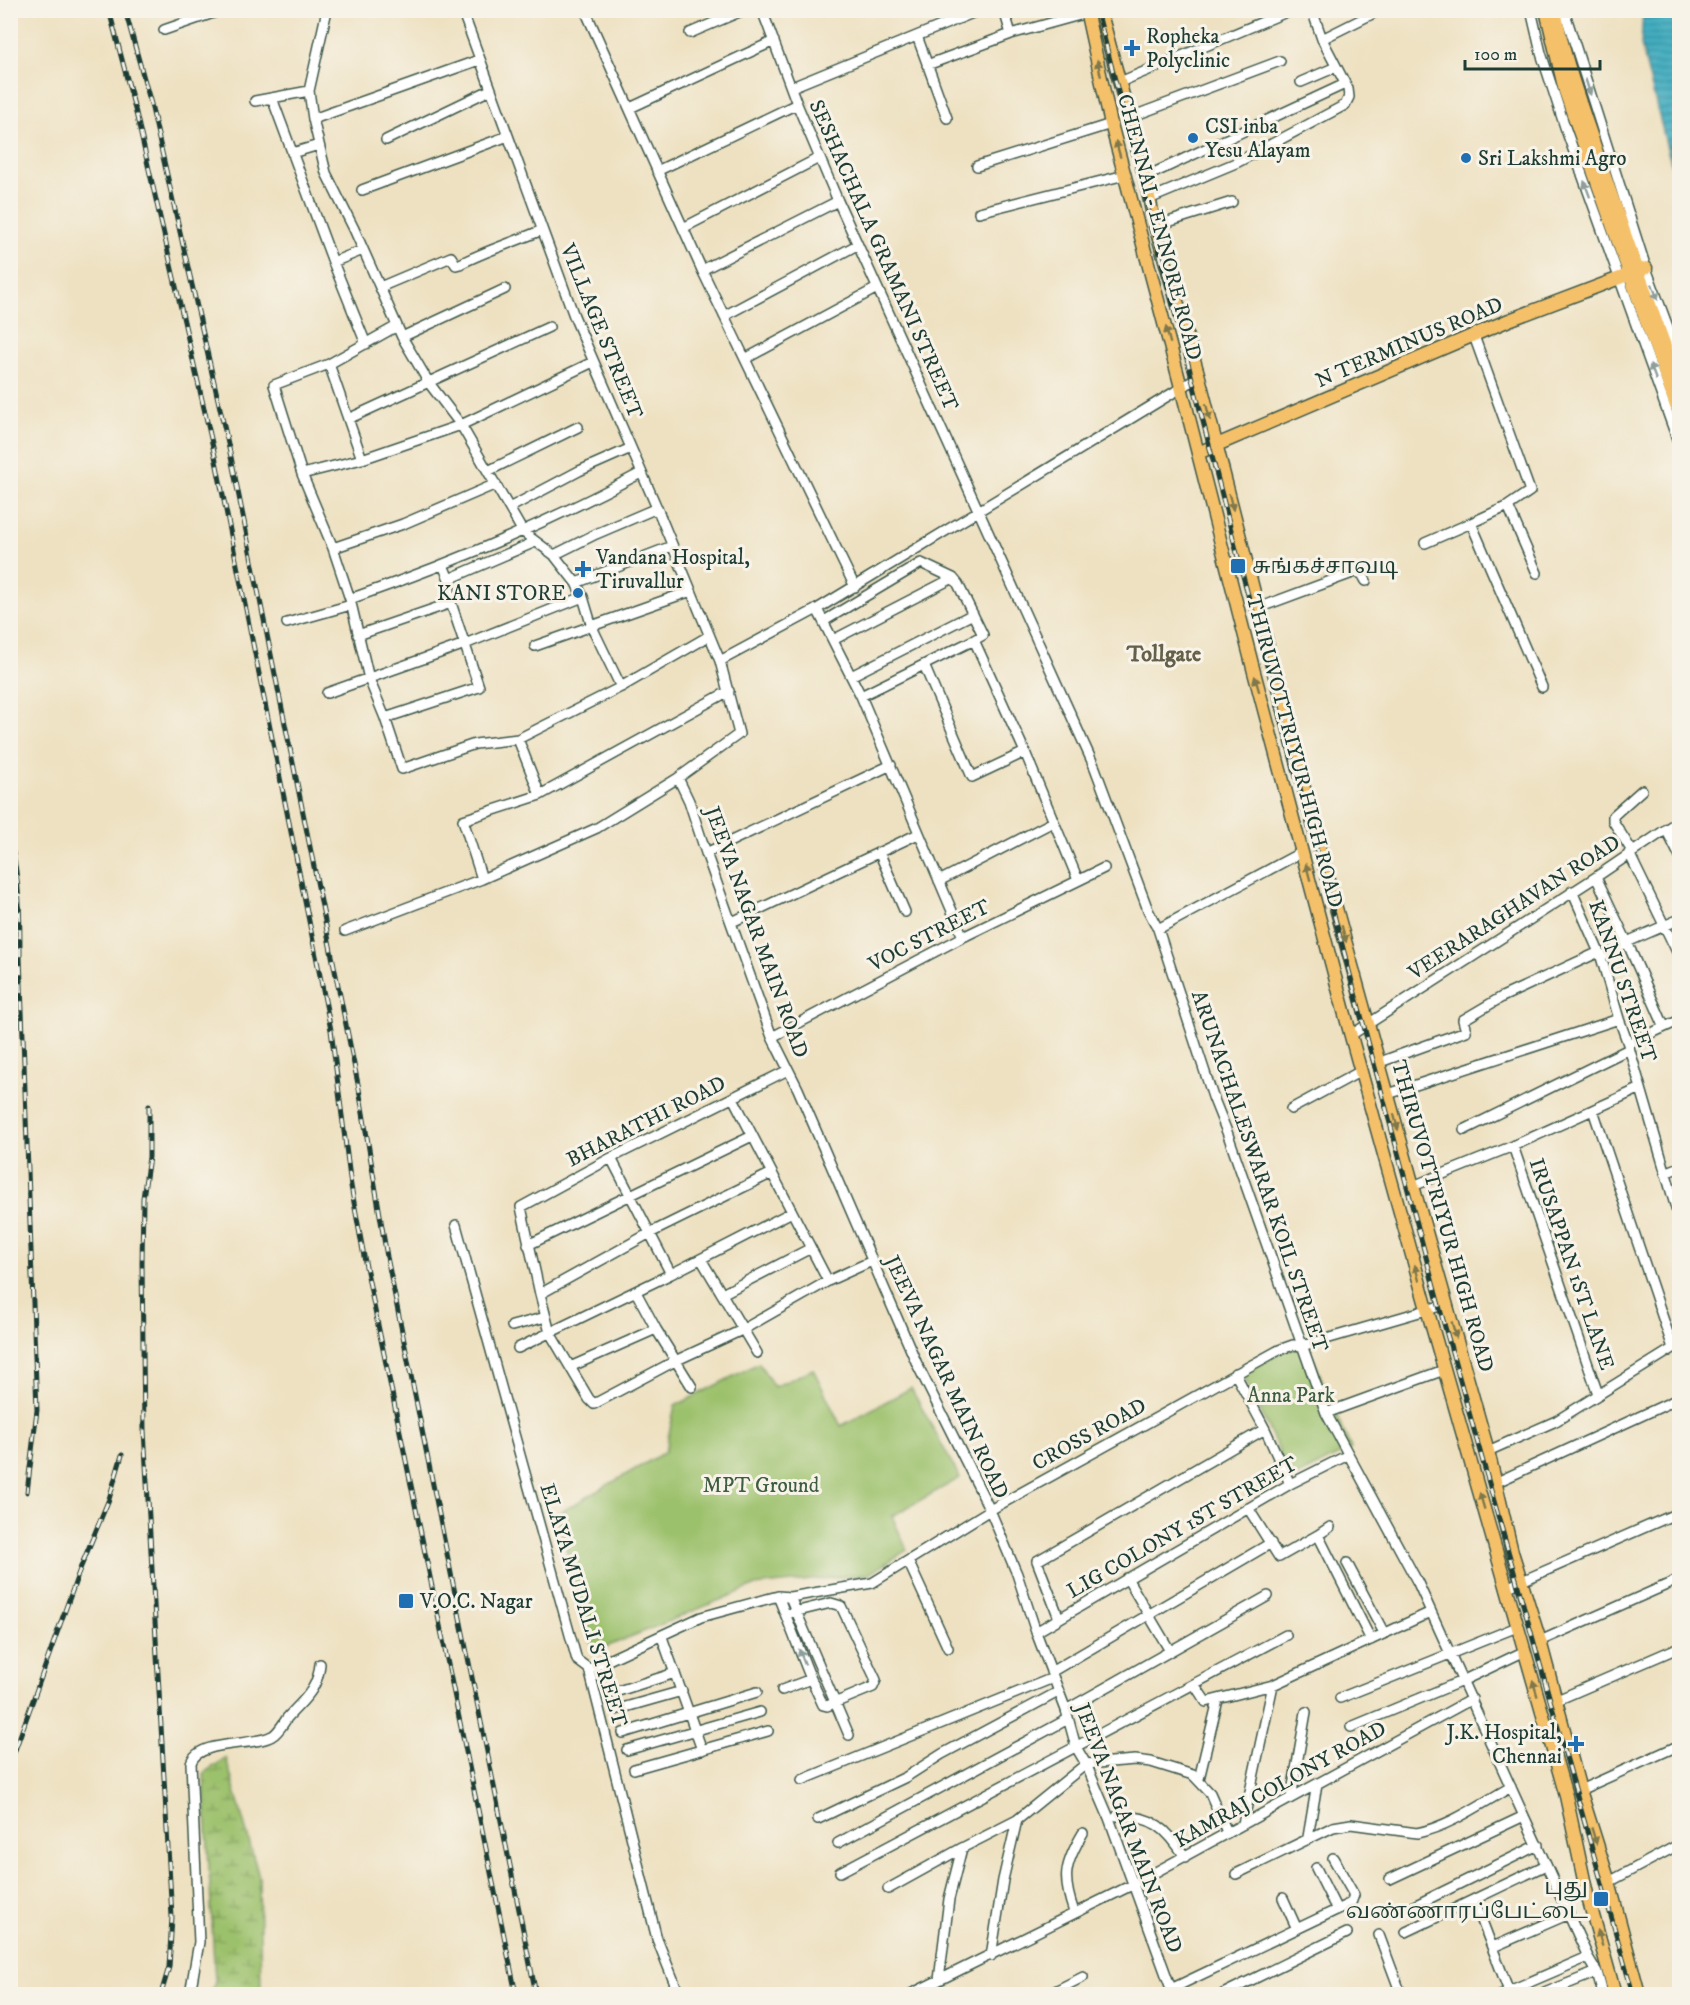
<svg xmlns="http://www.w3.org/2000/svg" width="1690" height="2005" font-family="'IM FELL DW Pica','Noto Serif Tamil',serif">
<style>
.wetland{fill:url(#wetland-marsh);stroke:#5e7f50;stroke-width:1.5}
.green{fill:#9cc16c;stroke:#5e7f50;stroke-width:1.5}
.water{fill:url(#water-rules);stroke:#30757a;stroke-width:1.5}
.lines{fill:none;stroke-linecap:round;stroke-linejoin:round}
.minor-casing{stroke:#3e5649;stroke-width:12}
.major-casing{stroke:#3e5649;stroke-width:15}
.minor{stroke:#fff;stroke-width:9}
.major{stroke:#f4c16a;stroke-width:12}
.rail-casing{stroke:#1f3d34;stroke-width:5}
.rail{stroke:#f7f3e8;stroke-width:3;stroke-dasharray:9;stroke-linecap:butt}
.oneway{fill:#7f784c}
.oneway2{fill:#8f9e9a}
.poi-dot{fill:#1f6fb2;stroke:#f7f3e8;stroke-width:2}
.labels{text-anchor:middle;stroke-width:6;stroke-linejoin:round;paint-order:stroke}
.poi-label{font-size:21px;fill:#1f3d34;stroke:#f7f3e8;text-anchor:start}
.street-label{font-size:21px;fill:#1f3d34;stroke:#f7f3e8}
.park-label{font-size:21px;fill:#3e5e42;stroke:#f7f3e8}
.neighbourhood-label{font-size:22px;font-weight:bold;fill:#656049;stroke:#f7f3e8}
</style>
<defs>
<pattern id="wetland-marsh" width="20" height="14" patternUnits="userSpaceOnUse" patternTransform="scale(1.5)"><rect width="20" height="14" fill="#9cc16c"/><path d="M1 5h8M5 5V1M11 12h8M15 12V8" fill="none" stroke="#7f9e5a"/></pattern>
<pattern id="water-rules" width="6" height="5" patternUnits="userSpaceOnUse" patternTransform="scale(1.5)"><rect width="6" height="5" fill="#42adc0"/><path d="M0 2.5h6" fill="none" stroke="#378e9d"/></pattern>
</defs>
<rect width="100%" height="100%" fill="#f7f3e8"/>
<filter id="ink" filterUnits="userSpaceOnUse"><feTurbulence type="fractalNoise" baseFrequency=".0167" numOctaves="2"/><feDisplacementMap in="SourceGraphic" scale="12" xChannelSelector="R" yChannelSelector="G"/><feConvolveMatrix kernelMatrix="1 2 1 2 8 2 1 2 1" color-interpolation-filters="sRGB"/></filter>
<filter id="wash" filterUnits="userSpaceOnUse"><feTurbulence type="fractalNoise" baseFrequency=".008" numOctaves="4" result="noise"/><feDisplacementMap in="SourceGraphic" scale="24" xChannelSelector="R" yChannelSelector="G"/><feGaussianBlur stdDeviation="1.35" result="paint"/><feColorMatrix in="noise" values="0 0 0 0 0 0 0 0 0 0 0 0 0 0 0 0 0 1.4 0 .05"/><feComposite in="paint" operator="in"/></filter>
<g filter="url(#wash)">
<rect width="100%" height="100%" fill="#eee1c1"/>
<path class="wetland" d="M226,1758L259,1877L261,1994H210L215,1982L204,1773Z"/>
<path class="green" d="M1291,1347L1310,1351L1351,1449L1292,1479L1243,1374Z
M759,1363L774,1387L813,1369L841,1426L911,1388L960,1478L892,1516L907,1550L869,1574L754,1586L594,1652L557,1514L665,1452L675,1406Z"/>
<path class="water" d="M1643,11H1679V223C1676,207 1680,185 1673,171L1641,45Z"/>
</g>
<g filter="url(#ink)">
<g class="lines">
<defs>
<path id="minor" d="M327,10L309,91L313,119L326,173L354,229L402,337L429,383L461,425L523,532L554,555L576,583L583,597L592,627L621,687
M585,10L702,270L855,587
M762,10L797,104L838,201L1095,768L1148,910L1158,929L1213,1097L1227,1132L1326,1413L1418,1583L1588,1957L1597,1972L1603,1994
M1004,10L1011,34L1087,13
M1531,10L1541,53L1565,127L1680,447
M1564,10L1646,268L1680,359
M164,30L222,10
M690,33L744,10
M917,36L947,118
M1322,39L1380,10
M927,65L1011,34
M1120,82L1291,10
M1301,82L1336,67
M792,87L980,10
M272,98L333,262L366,344
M255,101L309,91
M630,108L774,41
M1128,118L1280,61
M313,119L479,60
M386,140L490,90
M292,153L319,145
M977,166L1111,124
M657,171L797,104
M1145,177L1345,84
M362,190L508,136
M1149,199L1238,162L1345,105L1349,97L1348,89L1322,39L1312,10
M979,212L1125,175
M1155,226L1232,202
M683,228L819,158
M333,262L363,250
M702,270L838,201
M380,287L451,257L456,265L460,264C487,250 515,242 542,230
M724,316L857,245
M397,326L329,364L274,385L302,474L333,548L350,599L369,679L385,718L402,769L475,744L518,739L621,687L709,636
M1474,336L1530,491L1508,506L1537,573
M402,337L505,289
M745,359L877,288
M329,364L362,459
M348,419L549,327
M488,471L578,427
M302,474L362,459L461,425L593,362
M509,508L579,471L631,448
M1471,523L1508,506
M1425,543L1471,523L1542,687
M333,548L403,524L496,484
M554,555L596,534L657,508
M449,579L535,542
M576,583L672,546
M350,599C450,564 548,523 641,473
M1258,608L1355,572L1362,574L1366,581
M817,609L861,696L963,937
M824,621L921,563L953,578L958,584L983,635L974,640
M287,623L351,605
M358,635L451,603
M833,640L953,578
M535,646L691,591
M720,661L817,609L1199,377
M924,665L972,777L1025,752
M851,676L973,614
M327,693L465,644L583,597
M861,696L974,640L1025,752L1078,880
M385,718L479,687L451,603L449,579L443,565
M518,739L540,795
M678,778L689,801L706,853L772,1037L798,1089L917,1364L990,1510L1017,1574L1036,1632L1066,1710L1076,1747L1086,1764L1109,1818L1173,1994
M1666,829L1680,857
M1632,851L1613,821V816L1642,790
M879,852L905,912
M706,853L891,765
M1629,853L1680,958
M1596,877L1627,942L1664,1026
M482,879L463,820L540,795L729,691
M939,881L1053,822
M1572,891L1601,957L1619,1019L1628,1044L1680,1222
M732,922L918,834
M1158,929L1302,852
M345,931L482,879L597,828L678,778L739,734L720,661L657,508L574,316L462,10
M1601,957L1627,942L1680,919
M1351,1035L1596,877L1680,820
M772,1037L963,937L1104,868
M1628,1044L1680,1020
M1380,1062L1466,1031L1463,1020L1502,997L1599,952
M788,1070L611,1158L521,1207L540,1294L550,1333L589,1399L594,1404L675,1361L742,1330L828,1281L872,1261
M1388,1094L1619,1019
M733,1098L828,1281
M1291,1109L1361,1071
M1593,1110L1673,1348
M1464,1130L1629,1049
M1513,1146L1598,1394
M611,1158L671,1274
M1665,1173L1680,1167
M1413,1186L1513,1146L1641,1088
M456,1225L577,1660L589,1669L657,1939L679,1994
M528,1245L752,1136
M701,1259L757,1353
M636,1292L656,1329L692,1387
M540,1294L650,1233L772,1173
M722,1294L811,1248
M512,1326L546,1317
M518,1348L671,1274L792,1212
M570,1367L656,1329
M1235,1373L1265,1429L1290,1484
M1326,1413L1444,1370
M1488,1451L1556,1421L1680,1344
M1495,1483L1680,1398
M1248,1508L1279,1557L1318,1535L1371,1640
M1318,1535L1330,1527
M908,1561L948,1648
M1347,1563L1384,1633
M1127,1578L1170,1651
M1506,1588L1680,1512
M778,1596L811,1679L823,1705L827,1706L873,1687L876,1680L841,1606L831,1603L786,1614
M790,1597L849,1735
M1059,1618L1037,1561L1265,1429
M1036,1632L1290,1484L1348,1455
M662,1637L702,1750
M1540,1641L1680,1579
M589,1669L701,1617L778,1596L790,1597L872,1583L990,1510L1279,1350L1293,1345L1302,1346L1447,1304
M1051,1672L1271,1543
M1194,1684L1206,1702L1273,1685L1431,1612
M782,1690L811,1679
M612,1693L675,1673
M1340,1698L1517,1627
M1555,1701L1680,1647
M615,1710L682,1691
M1066,1710L1268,1596
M1351,1727L1462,1681L1525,1651
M623,1733L757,1692
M627,1750L760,1712
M634,1769L768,1731
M1199,1779L1218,1700
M802,1780L1053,1678
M1580,1790L1680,1745
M1291,1798L1306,1712
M1117,1816C1152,1815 1167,1828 1185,1857
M818,1819L906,1777L942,1754L1058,1692
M1243,1824L1273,1685
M1308,1837L1317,1784
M838,1843L1068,1719
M1316,1868L1337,1910
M840,1872L1286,1635
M1236,1874L1333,1827L1351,1824L1417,1833C1451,1826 1482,1803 1511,1787
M1390,1879L1524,1816
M1609,1882L1680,1844
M888,1889L962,1848L1017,1820L1086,1764L1135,1760L1151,1762L1193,1775L1210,1793L1227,1832
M1283,1898L1297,1929
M1474,1900L1510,1994
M1412,1907L1538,1845
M1074,1912C1062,1878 1064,1865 1083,1833
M1406,1932L1546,1865
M1379,1935L1401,1994
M1493,1947L1569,1914
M991,1956L1003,1880L1017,1820
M939,1980L949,1899L962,1848
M1171,1989L1351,1903L1354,1895L1333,1858
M190,1994L199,1942L191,1763C198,1739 253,1747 272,1736C278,1733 283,1724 287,1718C303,1700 318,1690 320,1664
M911,1994L1132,1885L1472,1699
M1049,1994L1083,1977
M1223,1994L1347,1933
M1502,1994L1588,1957
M1542,1994L1597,1972"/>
<path id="major" d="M1086,10L1111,124L1181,387L1254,672L1344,1011L1427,1309L1566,1796L1587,1894L1615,1994
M1100,10L1145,177L1155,226L1199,377L1318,843L1413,1186L1488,1451L1512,1552L1540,1641L1580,1790L1609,1882L1639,1994
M1546,10L1565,91L1680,417
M1555,10C1564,61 1583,110 1599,159C1625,235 1652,311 1680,387
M1198,453L1509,320L1646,268"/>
</defs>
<use href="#minor" class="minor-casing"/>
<use href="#major" class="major-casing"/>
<use href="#minor" class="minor"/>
<use href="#major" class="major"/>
<defs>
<path id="rail" d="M109,10L136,113L215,456L331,1030L351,1186L365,1262L516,1994
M125,10L151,104L231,457L359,1089L387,1257L536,1994
M1097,10L1240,565L1441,1313L1633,1994
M10,840C20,879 20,917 20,957L37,1410L27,1492
M149,1106V1157L143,1198L142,1263L144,1430L172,1917L169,1967L161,1994
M10,1764L80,1569L109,1499L122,1455"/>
</defs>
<use href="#rail" class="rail-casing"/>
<use href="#rail" class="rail"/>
</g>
<defs><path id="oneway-solid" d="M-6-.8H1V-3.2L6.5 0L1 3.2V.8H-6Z" transform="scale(1.5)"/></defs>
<g class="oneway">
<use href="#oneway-solid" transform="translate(1099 68) rotate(-102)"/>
<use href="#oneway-solid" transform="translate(1118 149) rotate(-106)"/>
<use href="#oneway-solid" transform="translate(1168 335) rotate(-105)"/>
<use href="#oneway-solid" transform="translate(1208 412) rotate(76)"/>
<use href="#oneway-solid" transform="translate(1231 502) rotate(75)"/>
<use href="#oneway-solid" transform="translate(1257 684) rotate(-106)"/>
<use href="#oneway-solid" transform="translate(1308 872) rotate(-105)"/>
<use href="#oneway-solid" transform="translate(1344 934) rotate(75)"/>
<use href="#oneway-solid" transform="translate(1396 1122) rotate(75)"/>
<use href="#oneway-solid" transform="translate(1417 1273) rotate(-105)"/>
<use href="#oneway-solid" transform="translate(1454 1330) rotate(74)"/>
<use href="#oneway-solid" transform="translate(1482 1501) rotate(-106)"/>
<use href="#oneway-solid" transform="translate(1535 1688) rotate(-106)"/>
<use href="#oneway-solid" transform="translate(1594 1836) rotate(73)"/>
<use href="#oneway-solid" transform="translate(1600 1938) rotate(-106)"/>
</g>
<g class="oneway2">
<use href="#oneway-solid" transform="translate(1588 87) rotate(72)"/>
<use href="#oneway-solid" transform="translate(1587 189) rotate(-110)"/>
<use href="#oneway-solid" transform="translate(1655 292) rotate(70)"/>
<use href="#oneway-solid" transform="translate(1653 372) rotate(-110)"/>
<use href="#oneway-solid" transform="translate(802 1657) rotate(-111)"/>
</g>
</g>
<g class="poi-dot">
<path d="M1129 39h6v6h6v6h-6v6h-6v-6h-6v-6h6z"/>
<circle cx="1193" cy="138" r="6"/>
<circle cx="1466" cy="158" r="6"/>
<rect x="1230" y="558" width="16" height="16" rx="3"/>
<path d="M580 560h6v6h6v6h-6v6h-6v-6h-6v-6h6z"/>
<circle cx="578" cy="593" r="6"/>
<rect x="398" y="1593" width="16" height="16" rx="3"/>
<path d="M1573 1735h6v6h6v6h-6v6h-6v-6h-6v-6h6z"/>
<rect x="1593" y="1891" width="16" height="16" rx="3"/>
</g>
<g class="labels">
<g class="poi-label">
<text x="1146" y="43">Ropheka<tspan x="1146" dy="24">Polyclinic</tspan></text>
<text x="1205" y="133">CSI inba<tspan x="1205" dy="24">Yesu Alayam</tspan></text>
<text x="1478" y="165">Sri Lakshmi Agro</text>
<text x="596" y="564">Vandana Hospital,<tspan x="596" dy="24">Tiruvallur</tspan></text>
<text x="1252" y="573">சுங்கச்சாவடி</text>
<text x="566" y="600" text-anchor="end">KANI STORE</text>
<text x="420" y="1608">V.O.C. Nagar</text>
<text x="1562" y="1739" text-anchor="end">J.K. Hospital,<tspan x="1562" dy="24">Chennai</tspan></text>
<text x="1588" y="1894" text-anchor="end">புது<tspan x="1588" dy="24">வண்ணாரப்பேட்டை</tspan></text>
</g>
<g class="street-label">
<text transform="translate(1160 227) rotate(75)" y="7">CHENNAI - ENNORE ROAD</text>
<text transform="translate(884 255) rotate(66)" y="7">SESHACHALA GRAMANI STREET</text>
<text transform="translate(602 331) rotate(68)" y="7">VILLAGE STREET</text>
<text transform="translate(1409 342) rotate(-23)" y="7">N TERMINUS ROAD</text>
<text transform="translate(1295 751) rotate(75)" y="7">THIRUVOTTRIYUR HIGH ROAD</text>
<text transform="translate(1514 907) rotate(-33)" y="7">VEERARAGHAVAN ROAD</text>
<text transform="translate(757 932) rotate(70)" y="7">JEEVA NAGAR MAIN ROAD</text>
<text transform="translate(929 935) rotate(-27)" y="7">VOC STREET</text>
<text transform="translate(1623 981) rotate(71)" y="7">KANNU STREET</text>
<text transform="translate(646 1121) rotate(-27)" y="7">BHARATHI ROAD</text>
<text transform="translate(1260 1171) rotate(71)" y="7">ARUNACHALESWARAR KOIL STREET</text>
<text transform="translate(1443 1216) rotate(74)" y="7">THIRUVOTTRIYUR HIGH ROAD</text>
<text transform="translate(1572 1264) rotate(71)" y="7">IRUSAPPAN 1ST LANE</text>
<text transform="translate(947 1377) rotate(65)" y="7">JEEVA NAGAR MAIN ROAD</text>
<text transform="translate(1089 1434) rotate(-29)" y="7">CROSS ROAD</text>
<text transform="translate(1182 1527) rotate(-30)" y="7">LIG COLONY 1ST STREET</text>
<text transform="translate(584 1605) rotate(73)" y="7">ELAYA MUDALI STREET</text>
<text transform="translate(1280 1784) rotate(-29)" y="7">KAMRAJ COLONY ROAD</text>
<text transform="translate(1129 1828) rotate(69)" y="7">JEEVA NAGAR MAIN ROAD</text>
</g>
<g class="park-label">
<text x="1291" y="1402">Anna Park</text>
<text x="761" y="1492">MPT Ground</text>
</g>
<g class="neighbourhood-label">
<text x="1164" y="661">Tollgate</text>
</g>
</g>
<rect width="1690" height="2005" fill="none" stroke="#f7f3e8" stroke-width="36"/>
<path d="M1465 60v9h135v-9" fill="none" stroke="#1f3d34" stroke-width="3"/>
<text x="1474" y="60" font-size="18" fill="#1f3d34" stroke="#f7f3e8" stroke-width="4.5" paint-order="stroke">100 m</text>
</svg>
